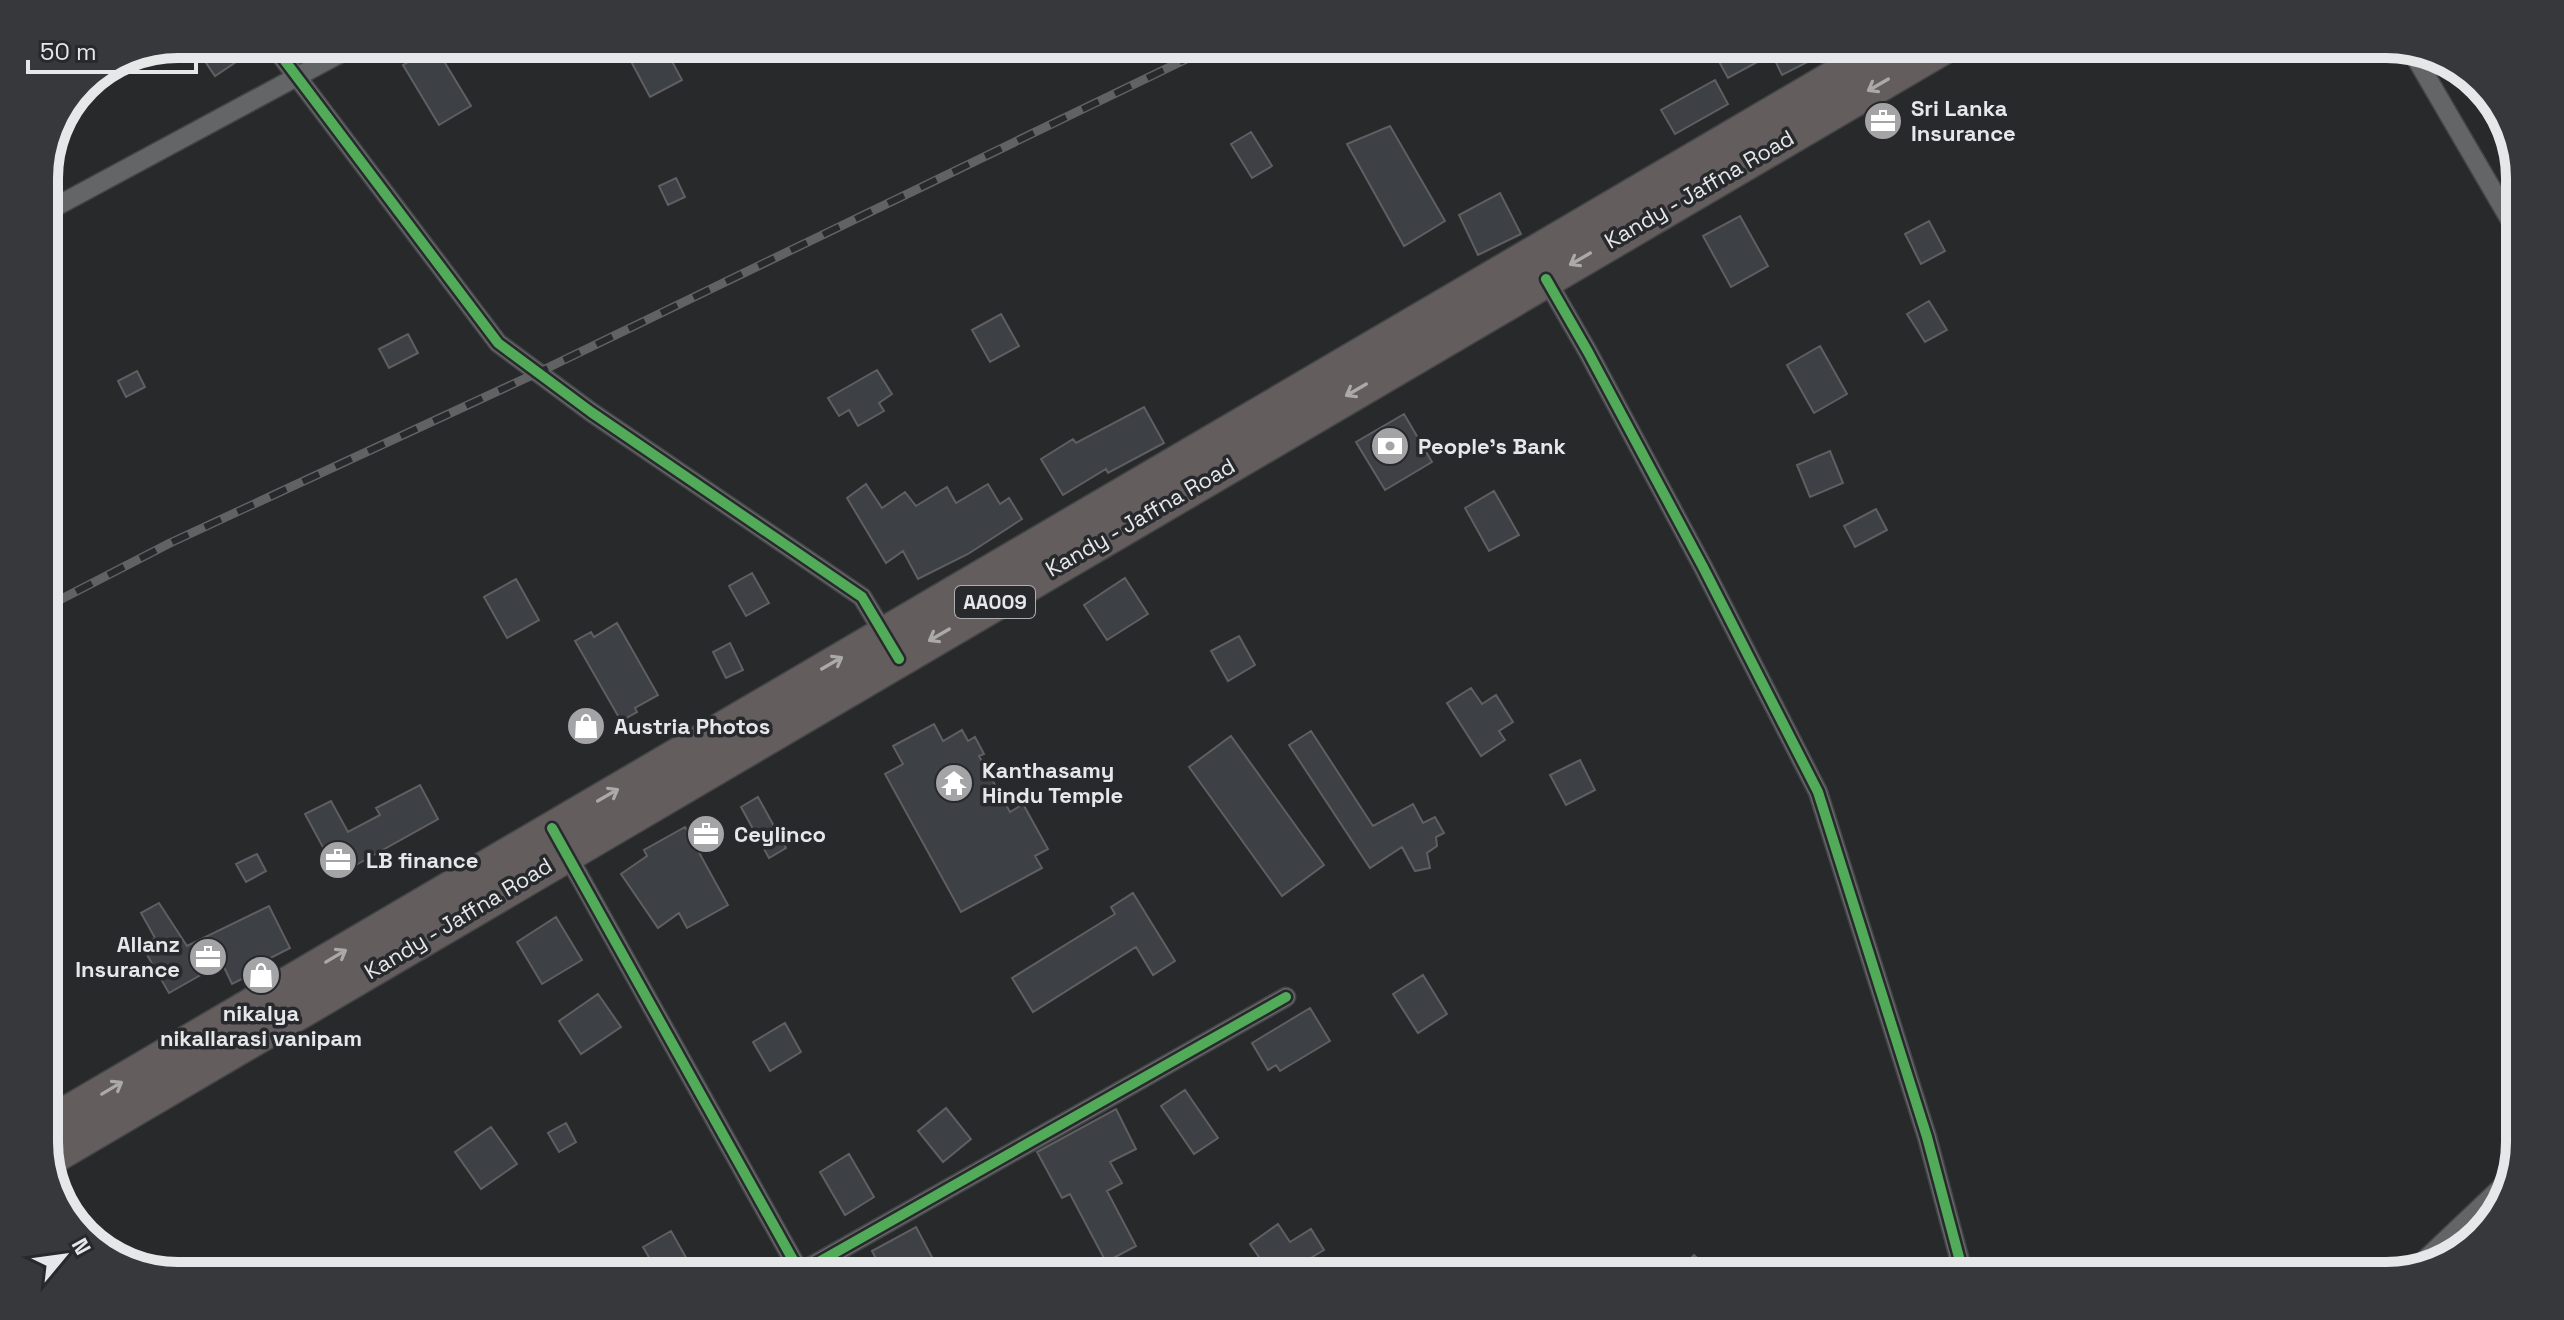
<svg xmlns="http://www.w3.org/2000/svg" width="2564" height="1320" font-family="'Space Grotesk',sans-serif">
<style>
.building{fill:#3d4045;stroke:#5f5f61;stroke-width:2}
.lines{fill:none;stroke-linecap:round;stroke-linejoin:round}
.street-casing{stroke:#444547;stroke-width:21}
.highway-casing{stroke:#444547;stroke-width:37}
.street{stroke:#646566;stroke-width:18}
.highway{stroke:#645d5e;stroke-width:34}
.rail-casing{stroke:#626263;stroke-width:9}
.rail{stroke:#27292c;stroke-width:6;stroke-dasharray:18;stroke-linecap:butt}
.cycleway-casing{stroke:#27292c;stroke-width:15}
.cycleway{stroke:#51ab58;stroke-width:10}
.oneway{stroke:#aca9aa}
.labels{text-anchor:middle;stroke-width:7;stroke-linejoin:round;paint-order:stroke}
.shield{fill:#27292c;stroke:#adaeb0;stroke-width:2}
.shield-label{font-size:20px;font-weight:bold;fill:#e6e7e9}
.poi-label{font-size:22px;font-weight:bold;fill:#e6e7e9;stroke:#27292c;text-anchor:start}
.street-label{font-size:22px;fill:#e6e7e9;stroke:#27292c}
.rim{fill:none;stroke:#e6e7e9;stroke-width:10}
</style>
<rect width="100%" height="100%" fill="#28292b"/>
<path class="building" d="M1839,46L1782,75L1772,54L1728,78L1711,47Z
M626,52H667L682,80L650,97Z
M424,53H439L471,106L439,125L403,65Z
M200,54H248L215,76Z
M1715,80L1728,104L1675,134L1661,110Z
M1390,126L1445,221L1404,246L1347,144Z
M1251,132L1272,166L1252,178L1231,144Z
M676,178L685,197L668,205L659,186Z
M1500,193L1521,234L1478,255L1459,215Z
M1740,216L1768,266L1731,287L1703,236Z
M1929,221L1945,251L1921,264L1905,234Z
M1929,301L1947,330L1925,342L1907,314Z
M1001,314L1019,346L990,362L972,330Z
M408,334L418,353L389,368L379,349Z
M1820,346L1847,394L1814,413L1787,365Z
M877,370L892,394L879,403L884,411L858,426L849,410L839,416L828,398Z
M137,371L145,387L126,397L118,381Z
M1144,407L1164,443L1108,473L1106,469L1063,495L1041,459L1073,439L1076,443Z
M1404,414L1432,462L1385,490L1356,442Z
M1830,451L1843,483L1810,497L1797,465Z
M866,484L882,508L905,492L916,506L947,487L956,503L988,484L1000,504L1009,498L1022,519L968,554L918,579L903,551L886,563L847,498Z
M1494,491L1519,535L1489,551L1465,508Z
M1876,509L1887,530L1855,547L1844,526Z
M752,573L769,603L746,616L729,586Z
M1125,578L1148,614L1107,640L1084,605Z
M516,579L539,620L507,638L484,597Z
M617,623L658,695L635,708L637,712L621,721L575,641L591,632L594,637Z
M1239,636L1255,665L1228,681L1211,651Z
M730,643L743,670L726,678L713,652Z
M1471,688L1482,704L1496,695L1513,722L1499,731L1505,740L1481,756L1447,703Z
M934,724L943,741L962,730L968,741L975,737L984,754L979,756L1010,812L1023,804L1048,849L1035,856L1042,868L961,912L885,774L903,764L893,746Z
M1311,731L1373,826L1413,804L1423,823L1435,817L1444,833L1436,837L1437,846L1427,853L1430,868L1415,871L1402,847L1370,868L1289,745Z
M1231,736L1324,865L1282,896L1189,767Z
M1580,760L1595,790L1566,805L1550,775Z
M420,785L438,819L338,875L305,814L331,801L348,832L380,815L376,808Z
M758,797L786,848L769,858L741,807Z
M685,827L728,905L687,928L679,913L658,928L621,874L647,856L644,850Z
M257,854L266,871L246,882L236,864Z
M1133,893L1175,961L1153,975L1136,947L1033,1012L1012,978L1115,914L1111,907Z
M159,903L187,946L269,906L290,948L249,969L252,974L232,984L222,963L169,993L142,946L155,938L141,913Z
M556,917L582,960L542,984L517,942Z
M1423,975L1447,1014L1418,1033L1393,994Z
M598,994L621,1027L581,1054L559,1021Z
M1310,1008L1330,1041L1280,1071L1276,1065L1268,1070L1252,1043Z
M785,1023L801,1052L770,1071L753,1042Z
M1185,1090L1218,1138L1194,1154L1161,1106Z
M946,1108L971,1139L943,1162L918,1131Z
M1116,1109L1136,1149L1110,1162L1122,1183L1107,1191L1136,1246L1106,1262L1070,1194L1062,1198L1037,1152Z
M566,1123L576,1142L559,1152L548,1133Z
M491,1127L517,1164L481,1189L455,1152Z
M849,1154L874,1197L845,1215L820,1172Z
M1278,1224L1290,1242L1311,1229L1324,1250L1304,1262L1313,1276H1272L1250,1244Z
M916,1227L942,1276H885L872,1251Z
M671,1231L693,1270L683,1276H660L643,1247Z
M1694,1255L1717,1276H1674Z"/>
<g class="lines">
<defs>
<path id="street" d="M2411,50L2520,237
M279,53L498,343L591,412L862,597L888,640
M44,213L341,53
M1546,279L1588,352L1703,567L1818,792L1927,1137L1964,1276
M564,849L802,1276
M2417,1267L2512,1177
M794,1276L1286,997"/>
<path id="highway" d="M44,1127L1888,46
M47,1160L1945,46"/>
</defs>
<use href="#street" class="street-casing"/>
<use href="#highway" class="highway-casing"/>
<use href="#street" class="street"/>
<use href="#highway" class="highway"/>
<defs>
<path id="rail" d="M44,608L170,543L539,372L1207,49"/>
</defs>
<use href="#rail" class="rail-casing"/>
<use href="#rail" class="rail"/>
<defs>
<path id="cycleway" d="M279,53L498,343L591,412L862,597L899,659
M1546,279L1588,352L1703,567L1818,792L1927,1137L1964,1276
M552,828L802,1276
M794,1276L1286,997"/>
</defs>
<use href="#cycleway" class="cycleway-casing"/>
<use href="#cycleway" class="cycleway"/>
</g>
<defs><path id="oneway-shaft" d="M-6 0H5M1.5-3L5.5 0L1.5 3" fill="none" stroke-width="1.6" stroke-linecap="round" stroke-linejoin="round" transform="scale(2)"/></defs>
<g class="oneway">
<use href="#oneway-shaft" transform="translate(1878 85) rotate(150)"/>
<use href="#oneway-shaft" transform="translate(1580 259) rotate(150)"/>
<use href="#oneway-shaft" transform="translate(1356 390) rotate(150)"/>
<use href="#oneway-shaft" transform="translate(939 635) rotate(150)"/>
<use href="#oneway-shaft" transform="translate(832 663) rotate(-30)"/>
<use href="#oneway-shaft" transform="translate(608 795) rotate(-30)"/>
<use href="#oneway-shaft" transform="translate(336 956) rotate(-31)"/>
<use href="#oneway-shaft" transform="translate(112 1088) rotate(-31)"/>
</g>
<defs>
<symbol id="office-disc" viewBox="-11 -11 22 22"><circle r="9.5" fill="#a4a4a6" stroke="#27292c"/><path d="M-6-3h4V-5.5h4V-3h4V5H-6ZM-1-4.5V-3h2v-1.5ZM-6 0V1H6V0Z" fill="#fff"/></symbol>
<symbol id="bank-disc" viewBox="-11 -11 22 22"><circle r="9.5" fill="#a4a4a6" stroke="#27292c"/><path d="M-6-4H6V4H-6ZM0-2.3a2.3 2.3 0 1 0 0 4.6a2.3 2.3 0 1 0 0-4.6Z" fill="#fff"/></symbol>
<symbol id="shop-disc" viewBox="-11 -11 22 22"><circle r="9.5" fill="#a4a4a6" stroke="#27292c"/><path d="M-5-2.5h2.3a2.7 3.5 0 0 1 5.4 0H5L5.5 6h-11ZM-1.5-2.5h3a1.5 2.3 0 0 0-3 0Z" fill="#fff"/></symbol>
<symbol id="temple-disc" viewBox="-11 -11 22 22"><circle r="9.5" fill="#a4a4a6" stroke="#27292c"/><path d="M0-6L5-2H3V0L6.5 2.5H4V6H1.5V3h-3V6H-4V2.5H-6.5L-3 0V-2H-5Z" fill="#fff"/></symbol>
</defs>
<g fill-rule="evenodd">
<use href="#office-disc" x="1861" y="99" width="44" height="44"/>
<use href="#bank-disc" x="1368" y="424" width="44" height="44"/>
<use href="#shop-disc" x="564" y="704" width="44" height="44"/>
<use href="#temple-disc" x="932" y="761" width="44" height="44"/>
<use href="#office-disc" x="684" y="812" width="44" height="44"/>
<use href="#office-disc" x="316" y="838" width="44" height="44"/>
<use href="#office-disc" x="186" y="935" width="44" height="44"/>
<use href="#shop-disc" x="239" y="953" width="44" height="44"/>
</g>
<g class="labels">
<rect class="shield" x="955" y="586" width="80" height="32" rx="6"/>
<g class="shield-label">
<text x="995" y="609">AA009</text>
</g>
<g class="poi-label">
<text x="1911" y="116">Sri Lanka<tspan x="1911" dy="25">Insurance</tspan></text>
<text x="1418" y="454">People's Bank</text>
<text x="614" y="734">Austria Photos</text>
<text x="982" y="778">Kanthasamy<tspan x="982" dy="25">Hindu Temple</tspan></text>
<text x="734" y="842">Ceylinco</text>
<text x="366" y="868">LB finance</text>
<text x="180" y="952" text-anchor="end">Allanz<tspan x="180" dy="25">Insurance</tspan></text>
<text x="261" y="1021" text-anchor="middle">nikalya<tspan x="261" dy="25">nikallarasi vanipam</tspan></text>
</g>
<g class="street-label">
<text transform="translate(1699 189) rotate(-30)" y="8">Kandy - Jaffna Road</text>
<text transform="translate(1140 517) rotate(-30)" y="8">Kandy - Jaffna Road</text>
<text transform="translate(458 918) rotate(-31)" y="8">Kandy - Jaffna Road</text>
</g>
</g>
<path d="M0 0H2564V1320H0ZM178 58H2386A120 120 0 0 1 2506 178V1142A120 120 0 0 1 2386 1262H178A120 120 0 0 1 58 1142V178A120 120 0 0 1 178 58Z" fill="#36383b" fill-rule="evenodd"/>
<path class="rim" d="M178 58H2386A120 120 0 0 1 2506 178V1142A120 120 0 0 1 2386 1262H178A120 120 0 0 1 58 1142V178A120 120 0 0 1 178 58Z"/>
<g transform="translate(64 1256) rotate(61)" stroke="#27292c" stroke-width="6" paint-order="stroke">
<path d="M0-6L14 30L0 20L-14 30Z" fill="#e6e7e9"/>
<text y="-12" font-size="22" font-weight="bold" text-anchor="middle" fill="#e6e7e9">N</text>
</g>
<path d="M28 60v12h168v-12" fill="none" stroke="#e6e7e9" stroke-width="4"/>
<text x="40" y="60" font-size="24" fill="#e6e7e9" stroke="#27292c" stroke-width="6" paint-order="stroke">50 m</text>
</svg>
